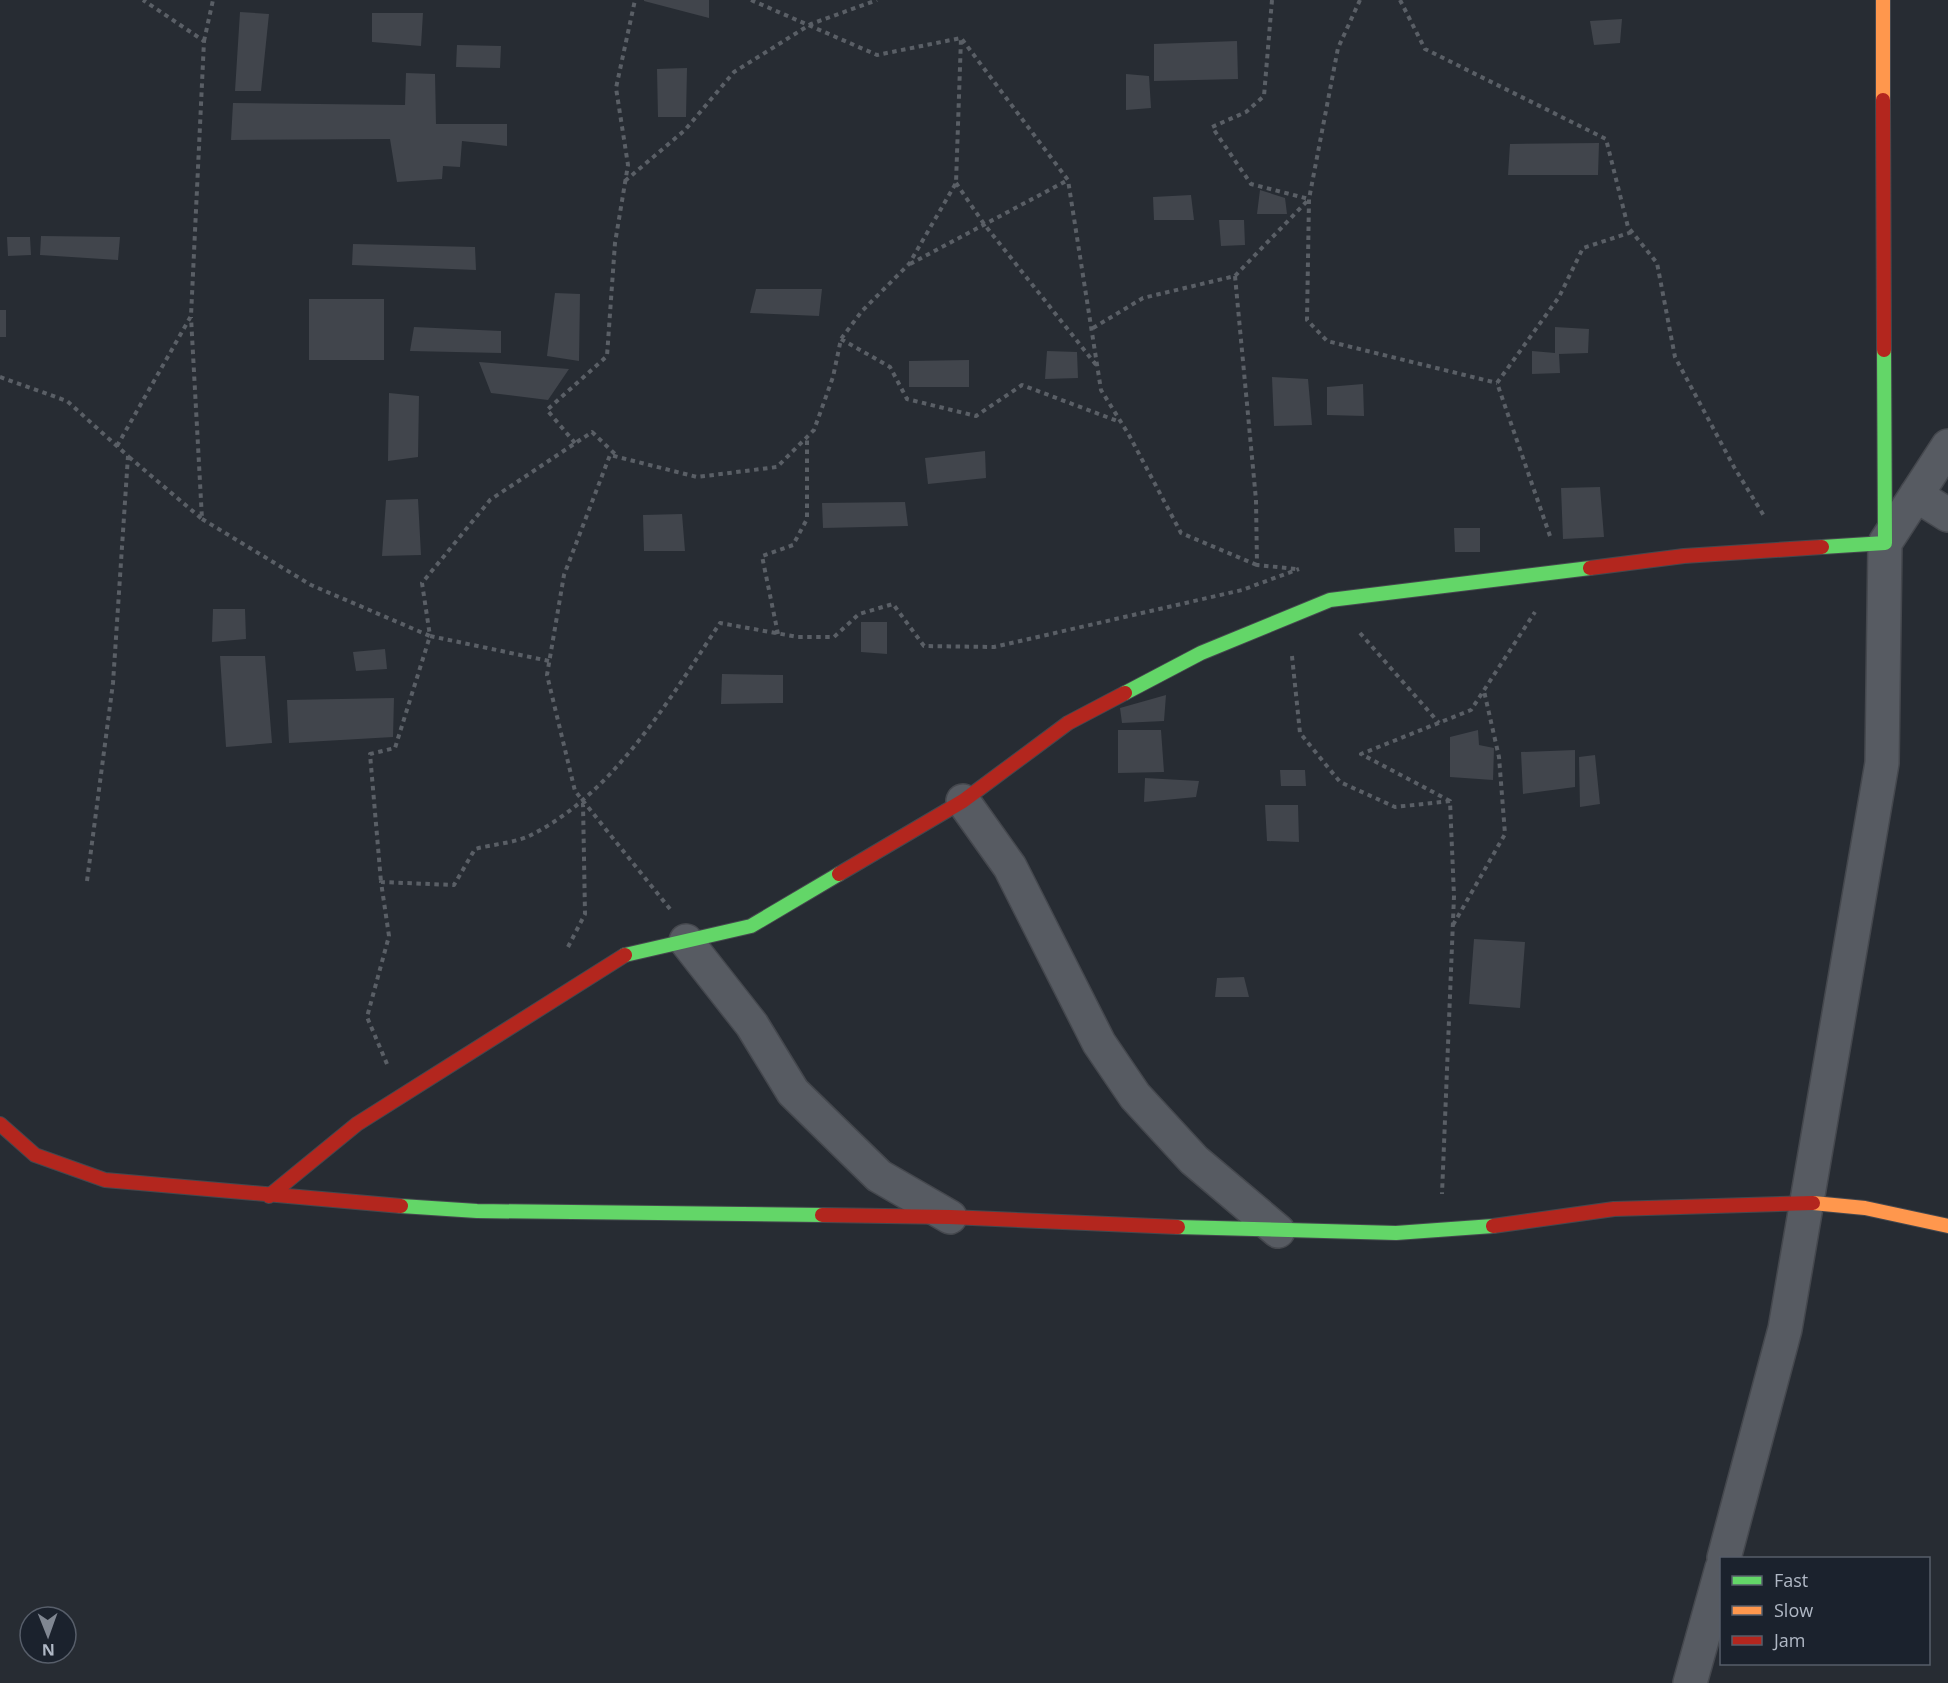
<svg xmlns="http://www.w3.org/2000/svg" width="1948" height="1683" font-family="'Open Sans',sans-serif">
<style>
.building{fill:#41454c}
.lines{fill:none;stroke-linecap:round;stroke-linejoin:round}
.street-casing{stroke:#45484e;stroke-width:36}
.fast-casing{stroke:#45484e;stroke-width:16}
.slow-casing{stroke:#45484e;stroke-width:16}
.jam-casing{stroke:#45484e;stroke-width:16}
.path{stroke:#5a5f66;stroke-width:4;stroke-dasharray:4.5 4.5;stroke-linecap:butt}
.street{stroke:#575b62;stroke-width:33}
.fast{stroke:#63d668;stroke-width:14}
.slow{stroke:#ff974d;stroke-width:14}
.jam{stroke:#b3261e;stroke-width:14}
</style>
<rect width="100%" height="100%" fill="#272c33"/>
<path class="building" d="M644,0H709V18L644,1Z
M240,12L269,14L261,91H235Z
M372,13H423L421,46L372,42Z
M1622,19L1620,43L1594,45L1590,21Z
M1237,41L1238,79L1154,81V44Z
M457,45L501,46L500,68L456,67Z
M687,68L686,117H658L657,69Z
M406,73L435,74L436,124H507V146L462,141L460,167L443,166L442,179L397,182L390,139L231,140L233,103L405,105Z
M1126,74L1149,76L1151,108L1126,110Z
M1599,143L1598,175H1508L1510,144Z
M1260,190L1285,198L1287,214H1257Z
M1191,195L1194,220H1154L1153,197Z
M1219,220H1244L1245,245L1221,246Z
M41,236L120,237L118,260L40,255Z
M7,237H30L31,255L8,256Z
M353,244L475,247L476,270L352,265Z
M756,289H822L819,316L750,313Z
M555,293L580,294L579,361L547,356Z
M309,299H384V360H309Z
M0,310H6V337H0Z
M414,327L501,331V353L410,351Z
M1555,327L1589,329L1588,353L1559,354L1560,373L1532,374V351L1555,353Z
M1047,351L1077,352L1078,378L1045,379Z
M969,360V387H909V361Z
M479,362L569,369L548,400L491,393Z
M1272,377L1308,379L1312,425L1274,426Z
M1363,384L1364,416L1327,415V387Z
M389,393L419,396L418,457L388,461Z
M985,451L986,478L928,484L925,458Z
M1600,487L1604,537L1563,539L1561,488Z
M418,499L421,555L382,556L386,500Z
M905,502L908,526L823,528L822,503Z
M682,514L685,551H644L643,515Z
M1454,528H1480V552H1455Z
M213,609H245L246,639L212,642Z
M861,622H887V654L861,652Z
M385,649L387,669L356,671L353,652Z
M220,656H265L272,743L226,747Z
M722,674L783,675V703L721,704Z
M1166,695L1164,721L1122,723L1120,708Z
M394,698L393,737L289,743L287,700Z
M1118,730H1161L1164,772L1118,773Z
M1478,730L1479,745L1494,748L1493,780L1450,777V737Z
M1575,750V787L1523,794L1521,752Z
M1595,755L1600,804L1580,807L1579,757Z
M1280,770H1305L1306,786H1281Z
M1145,778L1199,781L1196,797L1144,802Z
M1265,805H1298L1299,842L1267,841Z
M1474,939L1525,942L1520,1008L1469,1004Z
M1244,977L1249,997H1215L1217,978Z"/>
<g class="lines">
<defs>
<path id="street" d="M1916,495L1948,515
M963,801L1010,867L1099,1043L1135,1096L1194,1160L1278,1231
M686,941L752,1025L793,1092L879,1176L950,1217
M1724,1558L1785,1329L1882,763L1885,543L1948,446
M1690,1683L1722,1568"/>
<path id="fast" d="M1822,547L1885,543L1884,350
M1125,693L1201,653L1330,600L1590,568
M625,955L751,926L839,874
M401,1206L477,1211L822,1215
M1178,1227L1396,1233L1493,1226"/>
<path id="slow" d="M1883,0V100
M1813,1203L1865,1208L1948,1226"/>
<path id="jam" d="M1883,100L1884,350
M1590,568L1684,556L1822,547
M839,874L963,801L1068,723L1125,693
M0,1124L35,1155L105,1180L401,1206
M269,1196L357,1124L625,955
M822,1215L950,1217L1178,1227
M1493,1226L1614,1209L1813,1203"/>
</defs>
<use href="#street" class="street-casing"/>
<use href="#fast" class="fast-casing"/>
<use href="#slow" class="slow-casing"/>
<use href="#jam" class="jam-casing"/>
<path class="path" d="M751,0L877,55L961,38L1068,180L1101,390L1129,435L1181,533L1257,565
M1272,0L1264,96L1246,112L1212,127L1251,184L1309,199
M1360,0L1338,48L1309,199L1307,320L1327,341L1497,383
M1400,0L1425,49L1606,139L1628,227L1657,263L1675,357L1734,467L1764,516
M204,41L213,0
M625,181L685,130L734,72L811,24L877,0
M956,183L984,224L1097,366
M910,264L1068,180
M1235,276L1256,500L1257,565L1296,569
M1093,328L1143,298L1235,276L1309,199
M841,339L890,367L907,399L976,416L1022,385L1120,422
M0,377L67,401L128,456L113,683L87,881
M575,443L547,410L607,356L615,243L628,165L616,88L635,0
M117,446L191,316L204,41L143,0
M129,457L202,519L191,317
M202,519L311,585L430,636L395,748L370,754L381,882
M1550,536L1497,383L1559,297L1583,248L1632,232
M1360,633L1439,723
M778,634L762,556L793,545L807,519V439
M1292,656L1300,733L1340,782L1395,807L1450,801L1454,896L1442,1194
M549,661L430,636L422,583L490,500L592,432L616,455
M1450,801L1361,754L1471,710L1535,612
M670,909L575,791L547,675L564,575L610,455L697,477L777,467L814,430L833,377L841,339L862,311L909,264L956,183L961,38
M1453,925L1505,834L1499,757L1484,691
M568,947L585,914L583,803
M387,1064L367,1017L389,936L381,882L454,885L475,849C493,844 517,843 533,834C615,792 671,697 720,623L798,637H834L859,614L893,604L924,646L994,647L1242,590L1299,569"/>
<use href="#street" class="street"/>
<use href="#fast" class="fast"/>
<use href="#slow" class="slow"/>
<use href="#jam" class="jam"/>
</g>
<rect x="1720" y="1557" width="210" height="108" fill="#1b222d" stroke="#575e6a" stroke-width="1.5"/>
<rect x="1732" y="1576" width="30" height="9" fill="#63d668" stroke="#575e6a" stroke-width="1.5"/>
<text x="1774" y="1587" font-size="18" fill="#b0b8c5">Fast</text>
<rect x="1732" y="1606" width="30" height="9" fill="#ff974d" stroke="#575e6a" stroke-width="1.5"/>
<text x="1774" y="1617" font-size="18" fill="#b0b8c5">Slow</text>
<rect x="1732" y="1636" width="30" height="9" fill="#b3261e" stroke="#575e6a" stroke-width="1.5"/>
<text x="1774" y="1647" font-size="18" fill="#b0b8c5">Jam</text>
<g transform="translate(48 1635) rotate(179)"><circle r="28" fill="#1b222d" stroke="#575e6a" stroke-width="1.5"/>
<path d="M0-4.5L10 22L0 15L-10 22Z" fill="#808792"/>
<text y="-9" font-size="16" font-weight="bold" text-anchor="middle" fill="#b0b8c5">N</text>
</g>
</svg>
